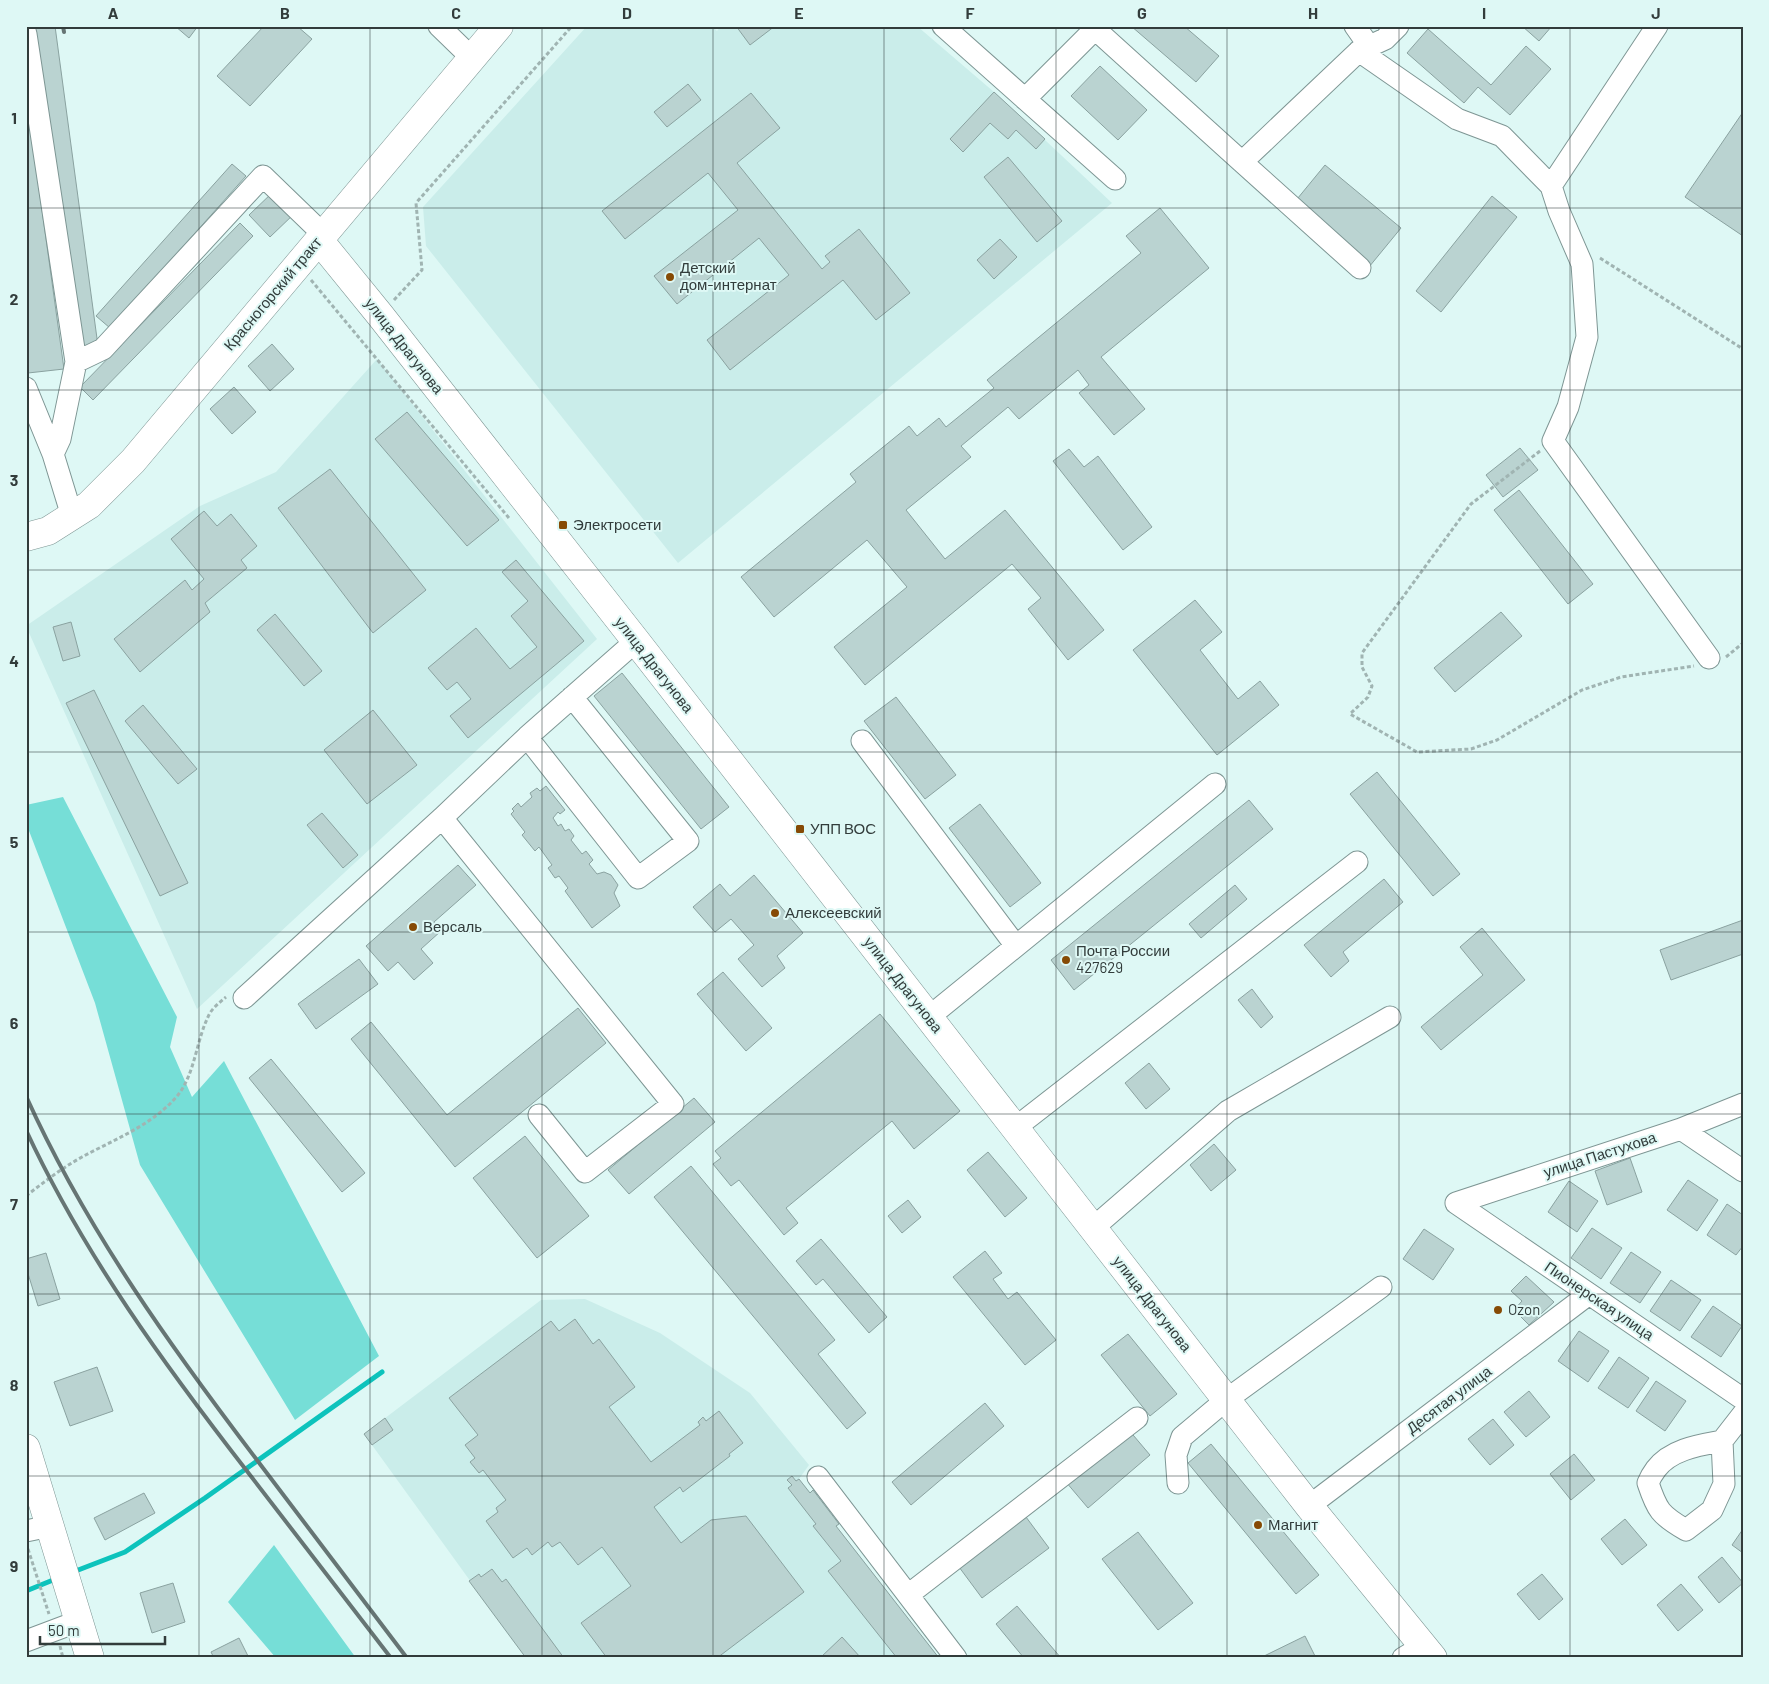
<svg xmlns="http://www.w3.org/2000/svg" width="1769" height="1684" font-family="Barlow,sans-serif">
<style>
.built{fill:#caedea}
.green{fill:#76ded7}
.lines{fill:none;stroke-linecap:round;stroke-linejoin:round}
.stream{stroke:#0dc3bc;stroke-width:5}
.building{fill:#bad3d1;stroke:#8aa2a0}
.minor-casing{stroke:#7e9694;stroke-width:23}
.major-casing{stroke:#7e9694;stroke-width:29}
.path{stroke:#a0b4b2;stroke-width:3;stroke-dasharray:4 2.5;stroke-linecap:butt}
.minor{stroke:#fff;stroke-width:21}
.major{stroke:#fff;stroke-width:28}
.rail{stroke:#667574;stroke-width:4}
.grid{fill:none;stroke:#323c3b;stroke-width:1;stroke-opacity:0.55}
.poi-dot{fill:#864a05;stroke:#def8f5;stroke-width:2}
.labels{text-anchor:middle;stroke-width:4;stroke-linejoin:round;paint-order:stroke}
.poi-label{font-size:15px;fill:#323c3b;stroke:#def8f5;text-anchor:start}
.street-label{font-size:15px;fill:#323c3b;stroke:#def8f5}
.neatline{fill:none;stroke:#323c3b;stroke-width:2}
.grid-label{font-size:16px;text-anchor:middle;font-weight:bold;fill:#323c3b}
</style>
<rect width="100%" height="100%" fill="#def8f5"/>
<path class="built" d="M587,26H712L717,31L721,26H917L994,92L1112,203L678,563L426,246L423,207Z
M377,359L597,639L197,1009L26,626L200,506L276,472Z
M585,1299L660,1333L750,1393L809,1465L799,1479L810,1492L813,1490L839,1524L837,1527L939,1658H526L364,1434L541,1300Z"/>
<path class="green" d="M63,797L177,1017L170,1047L192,1097L224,1061L379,1356L295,1420L140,1165L95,1003L26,823V805Z
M274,1545L356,1658H276L228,1602Z"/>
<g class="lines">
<path class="stream" d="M73,1572L125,1552L205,1498L382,1372
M26,1591L58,1578"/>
</g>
<path class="building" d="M35,26H55L98,346L77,348Z
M175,26H198L189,38Z
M264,26H297L312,39L250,106L217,76Z
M736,26H775L750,45Z
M1131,26H1184L1219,56L1196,82Z
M1522,26H1552L1539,41Z
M1428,29L1491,85L1526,46L1551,69L1510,115L1478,87L1464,103L1407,53Z
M1100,66L1147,110L1118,140L1071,96Z
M688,84L701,100L667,127L654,112Z
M994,92L1045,139L1036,149L1016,130L1008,139L990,123L963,152L950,139Z
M751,93L780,128L737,163L822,269L830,262L825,256L859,229L910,293L876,320L843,280L730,370L707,340L789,275L759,238L677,304L654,276L738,210L708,173L625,239L602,211Z
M26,94L64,369L28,373L26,362Z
M1743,112V236L1685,197Z
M1008,157L1062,221L1037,242L984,177Z
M232,164L246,176L110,328L96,316Z
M1325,165L1401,228L1369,267L1293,204Z
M274,191L295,213L270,237L249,215Z
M1492,196L1517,217L1441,312L1416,291Z
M1160,208L1209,268L1101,357L1145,409L1114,435L1079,393L1089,385L1078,370L1019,419L1008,407L961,446L971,457L906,510L945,559L1005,510L1104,630L1068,660L1028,609L1041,598L1012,564L865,685L834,647L907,587L867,540L774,617L741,577L856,482L850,474L909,426L917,436L939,418L946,427L994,388L987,380L1141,253L1126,236Z
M240,223L253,236L93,400L80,387Z
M1000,239L1017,257L994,279L977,260Z
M272,344L294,369L270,391L248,366Z
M234,387L256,412L232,434L210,409Z
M407,412L499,520L467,546L375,439Z
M1520,448L1538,470L1503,497L1486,475Z
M1069,449L1084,467L1098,456L1152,527L1123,550L1053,461Z
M330,469L426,590L373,633L278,508Z
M1519,490L1593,584L1568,604L1494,510Z
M204,511L217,526L231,514L257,546L241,560L247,568L205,603L210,612L140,672L114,639L185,580L192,590L204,579L171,539Z
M516,560L584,641L468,738L450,716L471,699L457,682L447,690L428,668L476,628L510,669L537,647L511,616L528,601L502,572Z
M1195,600L1222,632L1200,650L1238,699L1260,681L1279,705L1217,755L1133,650Z
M1501,612L1522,636L1455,692L1434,668Z
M275,614L322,671L304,686L257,630Z
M71,622L80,656L63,661L53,627Z
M622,673L729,807L701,829L594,696Z
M94,690L188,883L160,896L66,703Z
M896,697L956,775L925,799L864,721Z
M143,705L197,769L178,784L125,721Z
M373,710L417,765L367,804L324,750Z
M1377,772L1460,874L1433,896L1350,794Z
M546,786L565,810L560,814L558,812L553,818L558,826L561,824L565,831L569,829L574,836L571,840L582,854L586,851L593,860L589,864L597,874L604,872L611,875L618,885L614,893L620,906L592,928L565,891L568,888L559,876L555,878L548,868L552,865L539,847L535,851L522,835L525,832L511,814L514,811L512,809L518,803L521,807L532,797L530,793L537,788L540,791Z
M1249,800L1273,829L1074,990L1051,960Z
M980,804L1041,883L1010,907L949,828Z
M322,813L358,855L343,868L307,825Z
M458,865L476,885L434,922L441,931L421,949L433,963L414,980L398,962L388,971L366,946Z
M754,875L803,933L777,956L785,968L762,987L738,959L754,945L731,919L715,932L693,907L720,884L730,896Z
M1384,879L1403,902L1343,952L1349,961L1331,977L1304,945Z
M1235,885L1247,899L1201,938L1189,924Z
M1743,920V954L1671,980L1660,950Z
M1482,928L1525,980L1441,1050L1421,1027L1483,975L1460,947Z
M359,959L378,984L316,1029L298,1004Z
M723,972L772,1028L746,1051L697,994Z
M1252,989L1273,1017L1261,1028L1238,1000Z
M578,1008L606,1043L455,1167L351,1039L371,1022L447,1115Z
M880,1014L960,1111L914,1149L892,1121L786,1208L798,1223L784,1235L739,1180L731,1186L713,1164L721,1158L715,1151Z
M271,1059L365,1173L342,1192L249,1078Z
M1149,1063L1170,1089L1146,1109L1125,1083Z
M694,1098L715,1122L629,1194L608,1170Z
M525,1136L589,1216L537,1258L473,1178Z
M1214,1144L1236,1170L1211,1191L1190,1165Z
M988,1152L1027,1198L1005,1217L967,1170Z
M1630,1158L1642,1192L1607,1205L1595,1171Z
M691,1166L835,1340L818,1354L866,1413L847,1429L654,1197Z
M1688,1180L1718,1200L1697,1231L1667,1210Z
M1569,1181L1598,1201L1577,1232L1548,1212Z
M908,1200L921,1217L902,1233L888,1216Z
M1727,1204L1743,1215V1246L1736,1255L1707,1235Z
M1592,1228L1622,1248L1601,1279L1571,1258Z
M1424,1229L1454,1249L1433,1280L1403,1259Z
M821,1239L887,1317L869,1333L823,1279L816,1285L796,1261Z
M985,1251L1002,1273L993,1279L1008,1299L1017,1292L1056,1340L1025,1365L953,1277Z
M1631,1252L1661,1272L1640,1303L1610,1283Z
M46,1253L60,1299L38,1306L26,1267V1259Z
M1526,1276L1554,1302L1529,1325L1514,1310L1522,1301L1511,1291Z
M1671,1280L1701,1300L1680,1331L1650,1311Z
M1713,1306L1742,1326L1721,1357L1691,1337Z
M575,1319L593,1344L599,1339L635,1387L609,1407L651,1462L700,1425L698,1422L703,1417L706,1421L719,1411L743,1443L729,1454L730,1456L683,1492L680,1487L654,1507L681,1543L711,1520L746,1516L804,1592L717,1658H607L581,1623L631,1586L602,1547L578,1565L560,1542L552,1547L548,1542L532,1555L527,1548L513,1558L486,1521L498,1512L496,1508L506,1500L483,1470L479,1473L470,1462L475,1458L465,1445L478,1435L449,1398L551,1321L559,1331Z
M1579,1331L1609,1351L1588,1382L1558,1361Z
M1128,1334L1177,1394L1150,1416L1101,1355Z
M1619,1357L1649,1378L1628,1408L1598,1388Z
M97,1367L113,1411L70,1426L54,1382Z
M1656,1381L1686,1401L1665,1431L1636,1411Z
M1529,1391L1550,1417L1526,1437L1504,1412Z
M985,1403L1004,1426L911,1505L892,1482Z
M385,1418L393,1430L372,1445L364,1434Z
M1493,1419L1514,1445L1490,1465L1468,1439Z
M1128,1429L1150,1455L1088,1508L1066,1482Z
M1211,1444L1319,1575L1296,1594L1188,1463Z
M1574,1454L1595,1480L1571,1500L1550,1474Z
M792,1476L796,1481L799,1479L810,1493L813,1490L839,1524L836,1526L939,1658H897L828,1571L841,1561L813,1526L816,1524L788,1488L792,1485L787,1480Z
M144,1493L155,1513L105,1540L94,1518Z
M1026,1517L1049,1548L982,1598L959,1567Z
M1625,1519L1647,1545L1622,1565L1601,1539Z
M1743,1529V1553L1732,1545Z
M1138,1532L1193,1603L1158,1630L1102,1559Z
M1722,1557L1743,1583L1719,1603L1698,1577Z
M492,1569L502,1582L506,1579L564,1658H526L469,1581L479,1574L481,1577Z
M1542,1574L1563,1599L1539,1620L1517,1594Z
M173,1583L185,1622L152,1633L140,1593Z
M1681,1584L1703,1610L1678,1631L1657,1605Z
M1017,1606L1061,1658H1024L996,1624Z
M1305,1636L1316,1658H1260Z
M842,1637L861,1658H820Z
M239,1638L249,1658H214L211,1652Z"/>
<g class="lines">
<defs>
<path id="minor" d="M439,26L473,59
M943,26L1115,179
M1355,26L1369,46
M26,34L76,362L103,349L263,176L323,234
M1359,51L1385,39L1398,26
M1025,99L1095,29L1242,162L1359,51L1457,119L1502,136L1551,186L1657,26
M1242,162L1360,268
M1551,186L1559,211L1582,264L1587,337L1568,407L1553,441L1709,658
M26,388L53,454L60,439L76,362
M53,454L72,516
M527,737L638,878L688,841L572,697
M862,741L1016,946
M442,818L673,1104L585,1172L539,1115
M244,998L442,818L527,737L636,641
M929,1017L1215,784
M1015,1128L1357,862
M1681,1129L1743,1171
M1456,1203L1743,1399
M1456,1203L1681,1129L1743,1104
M1093,1228L1228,1111L1390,1017
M1722,1441C1700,1445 1671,1449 1656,1469C1653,1473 1650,1478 1648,1483C1657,1510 1660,1515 1686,1530L1712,1510L1724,1484L1722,1441L1743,1414
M818,1477L956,1658
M1178,1483L1176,1455L1182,1437L1226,1400L1381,1287
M1309,1506L1589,1294
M26,1531L50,1526
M908,1595L1137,1418
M26,1641L79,1621
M1403,1658L1423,1646"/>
<path id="major" d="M319,240L380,315L636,641L1309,1506L1433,1658
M26,537L48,531L89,505L133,461L499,26
M26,1448L90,1658"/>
</defs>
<use href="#minor" class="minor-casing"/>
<use href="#major" class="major-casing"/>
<path class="path" d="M1600,258L1743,349
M311,280L509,518
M394,300L422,270L416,203L572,26
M1540,451L1471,504L1362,653V667L1372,686L1368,697L1350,714L1417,752L1471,749L1497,740L1582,690L1621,677L1694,666
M1726,657L1743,643
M26,1196C44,1182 62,1168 82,1157C115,1139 153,1125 178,1095C195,1073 196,1042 208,1017C211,1009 219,1003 226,997
M28,1549L49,1614
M60,1646L63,1658"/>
<use href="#minor" class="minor"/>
<use href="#major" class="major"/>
<path class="rail" d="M63,26L64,32
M26,1096C87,1231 173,1350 263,1468C311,1531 359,1595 407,1658
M26,1130C84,1255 166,1367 250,1475C297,1536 344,1597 391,1658"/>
</g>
<path class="grid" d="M199,26V1658M370,26V1658M542,26V1658M713,26V1658M884,26V1658M1056,26V1658M1227,26V1658M1399,26V1658M1570,26V1658M26,208H1743M26,390H1743M26,570H1743M26,752H1743M26,932H1743M26,1114H1743M26,1294H1743M26,1476H1743"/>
<g class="poi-dot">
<circle cx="670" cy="277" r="5"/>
<rect x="558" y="520" width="10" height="10" rx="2.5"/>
<rect x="795" y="824" width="10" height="10" rx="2.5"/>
<circle cx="775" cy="913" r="5"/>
<circle cx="413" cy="927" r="5"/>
<circle cx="1066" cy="960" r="5"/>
<circle cx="1498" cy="1310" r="5"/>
<circle cx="1258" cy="1525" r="5"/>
</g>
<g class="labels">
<g class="poi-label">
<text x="680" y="273">Детский<tspan x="680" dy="17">дом-интернат</tspan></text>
<text x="573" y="530">Электросети</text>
<text x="810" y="834">УПП ВОС</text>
<text x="785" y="918">Алексеевский</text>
<text x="423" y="932">Версаль</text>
<text x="1076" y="956">Почта России<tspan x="1076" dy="17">427629</tspan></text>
<text x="1508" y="1315">Ozon</text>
<text x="1268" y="1530">Магнит</text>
</g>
<g class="street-label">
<text transform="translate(273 294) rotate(-50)" y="5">Красногорский тракт</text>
<text transform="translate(404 346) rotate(52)" y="5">улица Драгунова</text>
<text transform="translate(654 665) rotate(52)" y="5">улица Драгунова</text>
<text transform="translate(903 985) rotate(52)" y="5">улица Драгунова</text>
<text transform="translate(1600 1155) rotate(-18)" y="5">улица Пастухова</text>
<text transform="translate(1599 1301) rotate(34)" y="5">Пионерская улица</text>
<text transform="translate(1152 1304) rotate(52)" y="5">улица Драгунова</text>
<text transform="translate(1449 1400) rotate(-37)" y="5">Десятая улица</text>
</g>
</g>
<rect width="1769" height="1684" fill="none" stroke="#def8f5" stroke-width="55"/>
<path d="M40 1636v8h125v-8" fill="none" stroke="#323c3b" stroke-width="2.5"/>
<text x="48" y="1636" font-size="15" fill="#323c3b" stroke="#def8f5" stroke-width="4" paint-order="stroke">50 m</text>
<rect x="28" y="28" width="1714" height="1628" class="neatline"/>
<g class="grid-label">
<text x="113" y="19">A</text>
<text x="285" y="19">B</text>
<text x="456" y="19">C</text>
<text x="627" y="19">D</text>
<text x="799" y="19">E</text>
<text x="970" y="19">F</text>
<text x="1142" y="19">G</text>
<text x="1313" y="19">H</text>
<text x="1484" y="19">I</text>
<text x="1656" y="19">J</text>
<text x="14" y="124">1</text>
<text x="14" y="305">2</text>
<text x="14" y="486">3</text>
<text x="14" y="667">4</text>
<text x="14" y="848">5</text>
<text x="14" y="1029">6</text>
<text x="14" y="1210">7</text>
<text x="14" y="1391">8</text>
<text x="14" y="1572">9</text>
</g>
</svg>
